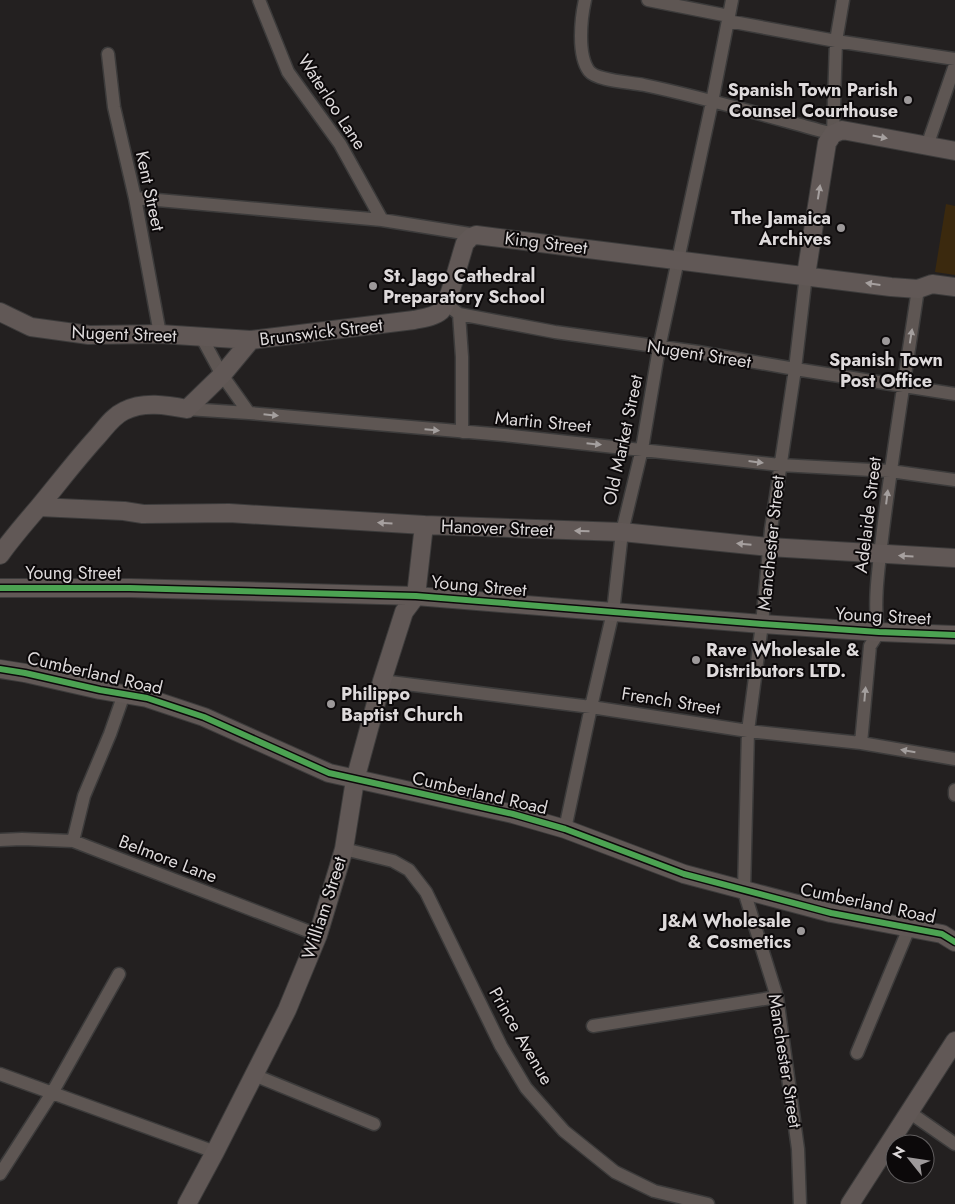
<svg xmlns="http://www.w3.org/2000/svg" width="955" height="1204" font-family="Jost,sans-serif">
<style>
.green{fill:#3b290e}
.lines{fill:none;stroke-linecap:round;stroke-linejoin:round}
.street-casing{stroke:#3c3b3b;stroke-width:15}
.secondary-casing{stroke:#3c3b3b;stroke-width:20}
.street{stroke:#5e5653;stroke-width:12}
.secondary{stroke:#615856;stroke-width:18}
.cycleway-casing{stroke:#0c090a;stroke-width:9}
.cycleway{stroke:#4ca352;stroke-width:6}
.oneway{fill:#a6a09f}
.oneway2{fill:#a49f9e}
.poi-dot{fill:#9d999a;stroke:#0c090a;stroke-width:2}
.labels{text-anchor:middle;stroke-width:4;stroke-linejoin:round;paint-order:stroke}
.poi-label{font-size:18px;font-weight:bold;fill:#dedadb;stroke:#0c090a;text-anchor:end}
.street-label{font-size:18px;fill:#dedadb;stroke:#0c090a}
</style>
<rect width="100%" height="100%" fill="#232020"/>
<path class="green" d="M946,204L955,206V275L935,272Z"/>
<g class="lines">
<defs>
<path id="street" d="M259,0L288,72L340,144L382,220
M585,0C581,18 577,55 589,71C597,81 630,82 644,85C707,98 770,117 833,134L836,41L843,0
M648,0L729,16
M728,21L836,41L955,59
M108,54L114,107L135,198L160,334
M927,146L955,65
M135,198L382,220L476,235
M446,304L459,314L555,332L698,352L795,369L955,394
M459,314L462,357V432
M202,338L222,375L249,413
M187,409L249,413L504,435L780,465L890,471L955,480
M382,681L591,707L748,731L861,743L955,759
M861,743L870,646L879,632C872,607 880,557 883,530C893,450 906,370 918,289
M955,790V795
M565,829L591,707L613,612L622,532L642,449L659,348L712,102L732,0
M0,840L22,839L73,841L318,935
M73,841L84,796L110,734L124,694
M344,849L393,861L409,870L426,892L501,1046L526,1088L564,1131L615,1172L654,1191L708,1204
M593,1026L777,997
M857,1053L909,928
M0,1074L215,1152
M254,1075L374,1124
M909,1112L955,1144
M0,1174L52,1093L119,974
M800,1204L798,1149L777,997L744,891L748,731L762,624L771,529L795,369L806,275"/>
<path id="secondary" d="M806,275L827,143L833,134L842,130L955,151
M0,312L31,327L89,335L160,334L251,340L414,320C423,318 434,317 441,311C449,303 460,258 465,243L471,237L476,235L891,287L918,289L932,284L955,287
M39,507L124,511L143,514L229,513L424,525L622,532L769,547L955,558
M0,555C12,538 25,523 38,508C58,484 76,460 97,437C105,428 113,416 124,411C143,401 167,405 187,409L222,375L251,340
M0,588H130L416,596L762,624L879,632L955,635
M0,669L25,673L100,690L147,698L204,717L329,773L513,814L565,829L684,874L831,913L942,934L955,942
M187,1204L215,1152L287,1010L318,935L344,849L355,780L382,681L404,612L416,596L424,525
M850,1204L955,1041"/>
</defs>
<use href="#street" class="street-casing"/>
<use href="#secondary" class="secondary-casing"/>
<use href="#street" class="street"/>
<use href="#secondary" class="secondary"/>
<defs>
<path id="cycleway" d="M0,588H130L416,596L762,624L879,632L955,635
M0,669L25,673L100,690L147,698L204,717L329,773L513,814L565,829L684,874L831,913L942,934L955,942"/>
</defs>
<use href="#cycleway" class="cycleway-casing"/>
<use href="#cycleway" class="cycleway"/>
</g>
<defs><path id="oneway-solid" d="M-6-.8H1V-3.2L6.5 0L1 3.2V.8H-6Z" transform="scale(1.25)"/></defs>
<g class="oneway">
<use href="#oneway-solid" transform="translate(880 137) rotate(11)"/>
<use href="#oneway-solid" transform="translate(819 192) rotate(-81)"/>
<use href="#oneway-solid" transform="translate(873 284) rotate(-172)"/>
<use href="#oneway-solid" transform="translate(385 523) rotate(-177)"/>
<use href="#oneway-solid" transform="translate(582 531) rotate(-178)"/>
<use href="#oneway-solid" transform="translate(744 544) rotate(-175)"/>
<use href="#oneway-solid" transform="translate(906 556) rotate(-177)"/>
</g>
<g class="oneway2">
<use href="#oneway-solid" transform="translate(911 336) rotate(-81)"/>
<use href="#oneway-solid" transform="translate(271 415) rotate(6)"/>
<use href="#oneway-solid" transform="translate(432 430) rotate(5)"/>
<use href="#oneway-solid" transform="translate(594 444) rotate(6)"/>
<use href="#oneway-solid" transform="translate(756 462) rotate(7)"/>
<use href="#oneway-solid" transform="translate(887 497) rotate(-83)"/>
<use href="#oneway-solid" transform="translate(865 694) rotate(-85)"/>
<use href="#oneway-solid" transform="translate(908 751) rotate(-170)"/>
</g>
<g class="poi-dot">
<circle cx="908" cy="100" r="5"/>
<circle cx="841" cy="228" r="5"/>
<circle cx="373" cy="286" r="5"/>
<circle cx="886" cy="341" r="5"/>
<circle cx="696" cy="660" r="5"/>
<circle cx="331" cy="704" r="5"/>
<circle cx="801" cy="931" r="5"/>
</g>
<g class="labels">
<g class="poi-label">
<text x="898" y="96">Spanish Town Parish<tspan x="898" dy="21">Counsel Courthouse</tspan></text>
<text x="831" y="224">The Jamaica<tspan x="831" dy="21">Archives</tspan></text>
<text x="383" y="282" text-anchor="start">St. Jago Cathedral<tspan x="383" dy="21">Preparatory School</tspan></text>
<text x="886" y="366" text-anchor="middle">Spanish Town<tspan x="886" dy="21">Post Office</tspan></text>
<text x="706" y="656" text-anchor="start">Rave Wholesale &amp;<tspan x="706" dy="21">Distributors LTD.</tspan></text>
<text x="341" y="700" text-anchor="start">Philippo<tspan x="341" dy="21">Baptist Church</tspan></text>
<text x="791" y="927">J&amp;M Wholesale<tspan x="791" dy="21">&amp; Cosmetics</tspan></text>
</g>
<g class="street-label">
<text transform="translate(332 102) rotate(57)" y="6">Waterloo Lane</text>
<text transform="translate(150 191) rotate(78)" y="6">Kent Street</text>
<text transform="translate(546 243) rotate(7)" y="6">King Street</text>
<text transform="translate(321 332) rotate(-7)" y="6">Brunswick Street</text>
<text transform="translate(124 334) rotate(2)" y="6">Nugent Street</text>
<text transform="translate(699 354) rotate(9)" y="6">Nugent Street</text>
<text transform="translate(543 422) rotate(5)" y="6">Martin Street</text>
<text transform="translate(623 440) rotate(-78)" y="6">Old Market Street</text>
<text transform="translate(868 515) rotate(-83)" y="6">Adelaide Street</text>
<text transform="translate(497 528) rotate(2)" y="6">Hanover Street</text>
<text transform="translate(771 543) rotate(-84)" y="6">Manchester Street</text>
<text x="73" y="579">Young Street</text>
<text transform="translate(479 586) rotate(5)" y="6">Young Street</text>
<text transform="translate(883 616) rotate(3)" y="6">Young Street</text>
<text transform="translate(95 673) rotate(13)" y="6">Cumberland Road</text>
<text transform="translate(671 701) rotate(9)" y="6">French Street</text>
<text transform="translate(480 793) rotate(13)" y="6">Cumberland Road</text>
<text transform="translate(168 859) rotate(21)" y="6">Belmore Lane</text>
<text transform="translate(868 903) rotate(12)" y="6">Cumberland Road</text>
<text transform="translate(324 908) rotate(-72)" y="6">William Street</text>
<text transform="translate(521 1036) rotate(60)" y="6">Prince Avenue</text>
<text transform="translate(785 1061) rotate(81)" y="6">Manchester Street</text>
</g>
</g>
<g transform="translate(910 1159) rotate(300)"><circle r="24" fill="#0c090a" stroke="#605d5e"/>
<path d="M0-4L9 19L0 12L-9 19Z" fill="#9d999a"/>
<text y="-8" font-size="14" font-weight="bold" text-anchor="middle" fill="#dedadb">N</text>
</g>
</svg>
